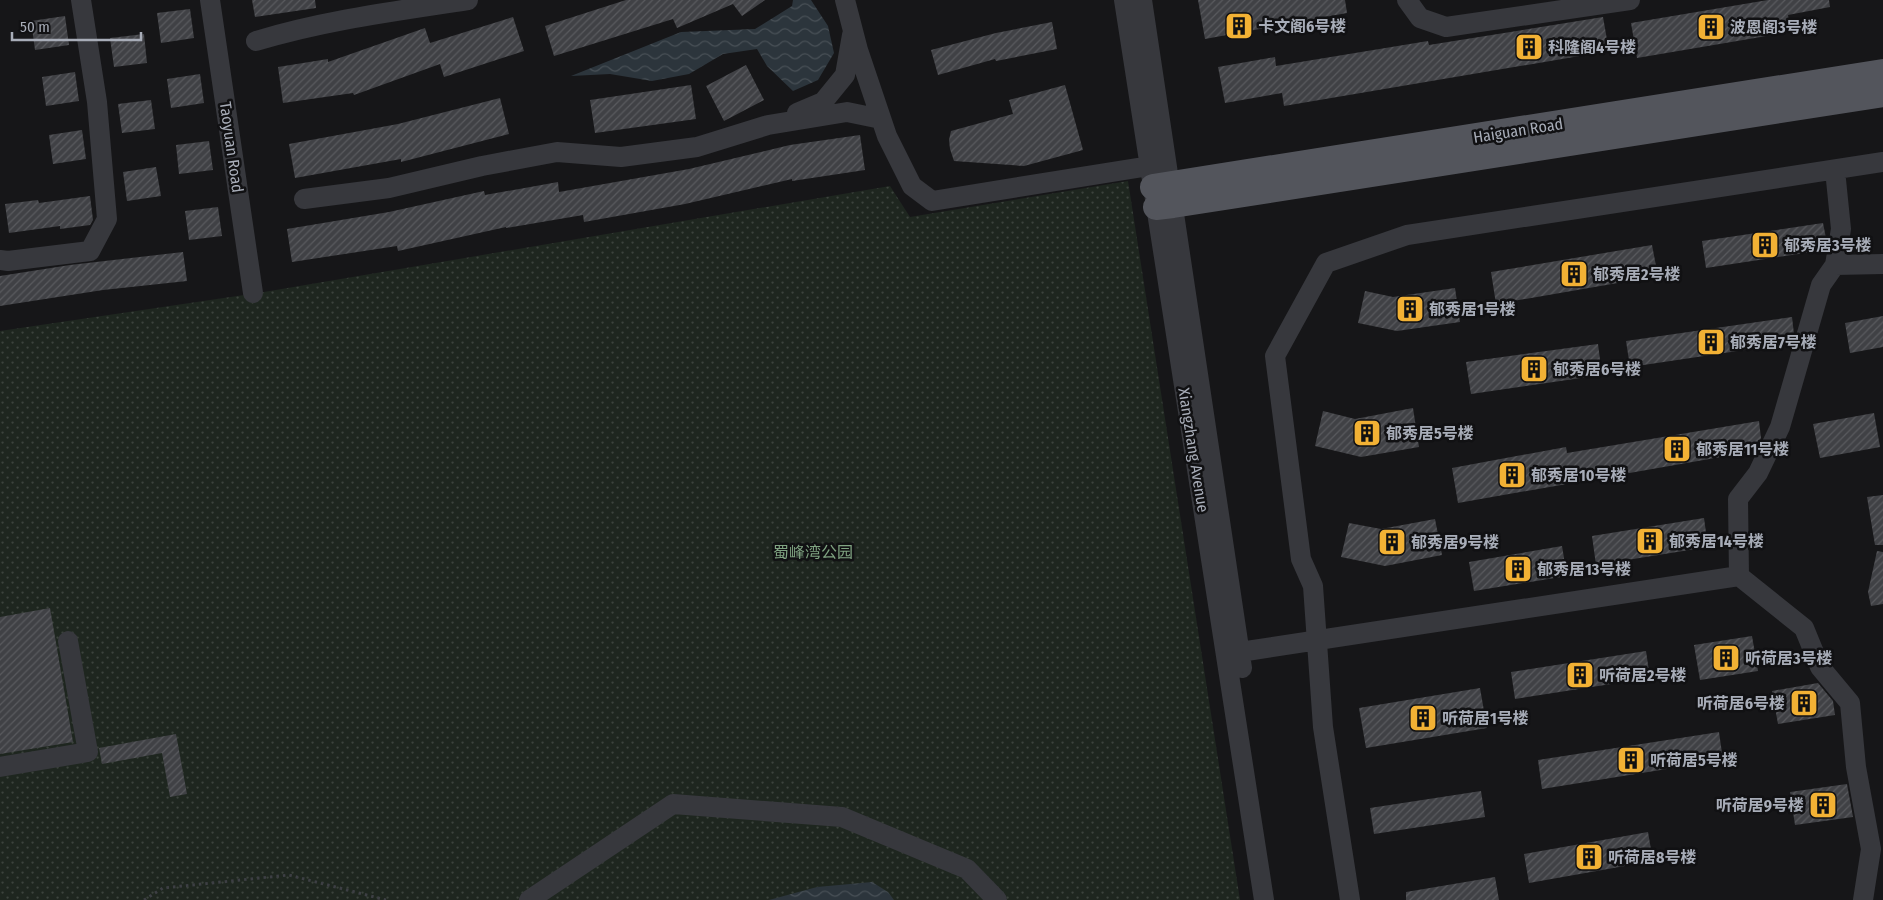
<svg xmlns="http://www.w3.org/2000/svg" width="1883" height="900" font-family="'Fira Sans Condensed','Noto Sans SC',sans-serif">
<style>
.park{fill:url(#park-dots)}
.water{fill:url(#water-waves)}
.building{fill:url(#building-hatch)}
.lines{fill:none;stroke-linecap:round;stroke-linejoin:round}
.path{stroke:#3d3f44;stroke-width:3;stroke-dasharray:2.5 4;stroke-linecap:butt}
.minor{stroke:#37383d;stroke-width:20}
.major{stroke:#53555c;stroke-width:26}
.labels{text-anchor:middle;stroke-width:5;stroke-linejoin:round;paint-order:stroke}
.poi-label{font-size:16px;font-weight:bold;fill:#a8adb8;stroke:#111113;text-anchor:start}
.street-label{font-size:16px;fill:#a8adb8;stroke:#111113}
.park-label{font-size:16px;fill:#7fa381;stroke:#111113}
</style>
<defs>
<pattern id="park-dots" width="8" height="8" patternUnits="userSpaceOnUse" patternTransform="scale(1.25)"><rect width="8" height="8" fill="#1e261f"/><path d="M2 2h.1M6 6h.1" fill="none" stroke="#3c433d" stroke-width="1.8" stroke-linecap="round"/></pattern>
<pattern id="water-waves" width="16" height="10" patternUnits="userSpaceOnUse" patternTransform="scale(1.25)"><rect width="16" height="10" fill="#2c353c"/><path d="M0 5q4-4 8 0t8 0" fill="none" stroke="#485056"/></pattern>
<pattern id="building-hatch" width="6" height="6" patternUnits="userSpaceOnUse" patternTransform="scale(1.25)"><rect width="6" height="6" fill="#404145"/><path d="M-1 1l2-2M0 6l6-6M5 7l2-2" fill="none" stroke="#595a5e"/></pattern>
</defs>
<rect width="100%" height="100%" fill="#161618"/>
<path class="park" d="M1128,181L1240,900H0V331L264,292L890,186L910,217Z"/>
<path class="water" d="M793,0H811L828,26L834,53L818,80L793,91L767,66L757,49L723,54L689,74L652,81L610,74L571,76L681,32L755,29L792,6Z
M872,882L888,892L894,900H769L817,887Z"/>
<path class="building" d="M252,0H315L316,8L255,17Z
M626,0H765L742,16L733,4L677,28L673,19L554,56L545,26Z
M1198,0H1345L1347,13L1205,39Z
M1768,0H1829L1830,7L1788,15L1791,32L1637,58L1631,23Z
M190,9L194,38L161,43L157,13Z
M65,16L69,45L35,50L31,21Z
M513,17L524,51L444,77L440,64L354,95L353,93L283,103L278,67L328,59V62L425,28L430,43Z
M1603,17L1609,51L1284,106L1282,93L1225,103L1218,67L1275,57L1276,66L1428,41L1429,45Z
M1052,22L1057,49L996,61L995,59L938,75L931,50L996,33Z
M144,34L147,63L114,67L110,38Z
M746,65L764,100L724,121L706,86Z
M75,72L79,101L46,106L42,77Z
M200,74L204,103L171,108L167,79Z
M691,85L696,119L595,133L590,100Z
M1065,85L1083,150L1024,166L954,161L950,149L949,140L951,131L1013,114L1009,100Z
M500,98L509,134L401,162V159L295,178L289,144L398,124Z
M151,100L155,129L122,133L118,104Z
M82,130L86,159L53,164L49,135Z
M860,135L865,170L792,181V179L685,204L584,222L583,215L506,228V227L398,251L397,246L292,262L287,229L389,212L484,191L485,195L558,182L559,192L689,169L790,145Z
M209,141L213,170L179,174L176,145Z
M156,167L161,196L127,201L123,172Z
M90,196L93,220L90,225L60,229V226L9,233L5,204L38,200L39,203Z
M218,207L222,236L189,240L185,211Z
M1823,223L1827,243L1825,250L1706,268L1702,241Z
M1652,245L1658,276L1496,304L1491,272Z
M183,252L187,281L103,290L0,306V276L70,265Z
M1455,288L1460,322L1397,331L1358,323L1365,291L1393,297Z
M1883,316V347L1850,353L1845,323Z
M1792,317L1794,334L1792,343L1630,367L1626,341Z
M1598,344L1602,375L1471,394L1466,362Z
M1413,408L1419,447L1361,457L1315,446L1323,411L1355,419Z
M1874,413L1880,447L1820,458L1813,424Z
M1759,421L1761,438L1755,451L1458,503L1452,468L1566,447L1567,453Z
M1883,495V545H1875L1867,497Z
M1704,518L1708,547L1596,565L1592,536Z
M1435,519L1442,555L1385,566L1341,557L1349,523L1381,529Z
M1562,546L1567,576L1474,591L1469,562Z
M1877,551L1883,552V604L1871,606L1868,592Z
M50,608L73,742L0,754V617Z
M1752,636L1758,671L1700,680L1694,645Z
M1646,651L1650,678L1515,699L1511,672Z
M1818,683L1833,701L1835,715L1778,724L1772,691Z
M1480,688L1487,728L1366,748L1359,708Z
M1719,732L1723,760L1542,789L1538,760Z
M176,734L187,794L170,797L162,753L102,764L99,748Z
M1847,784L1853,817L1795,825L1790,792Z
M1481,791L1485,817L1374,834L1370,808Z
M1648,832L1653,861L1529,883L1524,854Z
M1495,877L1499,900H1406V892Z"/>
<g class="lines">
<path class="path" d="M144,900L163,888L289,875L386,900"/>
<path class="minor" d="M210,0L253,293
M845,0L858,50L887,136L912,186L932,201L1162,164
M1124,0L1264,900
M1142,0L1242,668
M1407,0L1420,18L1446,27L1630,0
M256,41C325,20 397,11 468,0
M797,113L823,102L845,75L852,35
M1835,170L1841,229L1835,265
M304,199L389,188L482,166L557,152L621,157L697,147L768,125L847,112L881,119
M0,260L8,261L90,251L107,219L97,102L81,0
M1739,576L1738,499L1758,473L1780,427L1821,285L1835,265L1883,264
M1240,652L1739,576L1804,628L1820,667L1850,703L1856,767L1871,849L1863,900
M0,767L88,752L68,641
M529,900L673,804L842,817L967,869L997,900
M1350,900L1323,727L1313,586L1301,559L1275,356L1326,263L1407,235L1883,162"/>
<path class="major" d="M1153,187L1883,72
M1156,207L1173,205L1883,94"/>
</g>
<defs>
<symbol id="building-square" viewBox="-11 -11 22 22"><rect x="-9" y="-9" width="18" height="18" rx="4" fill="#f2b134" stroke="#111113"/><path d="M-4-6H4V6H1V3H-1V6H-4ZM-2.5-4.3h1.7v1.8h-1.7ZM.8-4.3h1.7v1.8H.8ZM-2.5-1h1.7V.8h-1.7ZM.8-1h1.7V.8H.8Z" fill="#111"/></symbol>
</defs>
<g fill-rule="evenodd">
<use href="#building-square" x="1223" y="10" width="32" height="32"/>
<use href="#building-square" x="1695" y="11" width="32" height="32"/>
<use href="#building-square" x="1513" y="31" width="32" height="32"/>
<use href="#building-square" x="1749" y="229" width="32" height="32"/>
<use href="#building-square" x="1558" y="258" width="32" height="32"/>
<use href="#building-square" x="1394" y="293" width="32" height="32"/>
<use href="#building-square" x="1695" y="326" width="32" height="32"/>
<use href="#building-square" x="1518" y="353" width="32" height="32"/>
<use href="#building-square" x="1351" y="417" width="32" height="32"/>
<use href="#building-square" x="1661" y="433" width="32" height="32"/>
<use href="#building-square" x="1496" y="459" width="32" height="32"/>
<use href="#building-square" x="1634" y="525" width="32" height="32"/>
<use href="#building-square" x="1376" y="526" width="32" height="32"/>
<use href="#building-square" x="1502" y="553" width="32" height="32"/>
<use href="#building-square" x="1710" y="642" width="32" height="32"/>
<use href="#building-square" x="1564" y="659" width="32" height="32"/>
<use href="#building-square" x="1788" y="687" width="32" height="32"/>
<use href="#building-square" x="1407" y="702" width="32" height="32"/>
<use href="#building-square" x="1615" y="744" width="32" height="32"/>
<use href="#building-square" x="1807" y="789" width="32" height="32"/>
<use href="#building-square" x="1573" y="841" width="32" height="32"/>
</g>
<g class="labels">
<g class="poi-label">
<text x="1258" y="32">卡文阁6号楼</text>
<text x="1730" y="33">波恩阁3号楼</text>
<text x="1548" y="53">科隆阁4号楼</text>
<text x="1784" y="251">郁秀居3号楼</text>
<text x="1593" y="280">郁秀居2号楼</text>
<text x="1429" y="315">郁秀居1号楼</text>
<text x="1730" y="348">郁秀居7号楼</text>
<text x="1553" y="375">郁秀居6号楼</text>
<text x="1386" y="439">郁秀居5号楼</text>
<text x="1696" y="455">郁秀居11号楼</text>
<text x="1531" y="481">郁秀居10号楼</text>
<text x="1669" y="547">郁秀居14号楼</text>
<text x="1411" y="548">郁秀居9号楼</text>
<text x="1537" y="575">郁秀居13号楼</text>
<text x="1745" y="664">听荷居3号楼</text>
<text x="1599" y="681">听荷居2号楼</text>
<text x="1785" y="709" text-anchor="end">听荷居6号楼</text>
<text x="1442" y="724">听荷居1号楼</text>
<text x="1650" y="766">听荷居5号楼</text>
<text x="1804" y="811" text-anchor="end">听荷居9号楼</text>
<text x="1608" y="863">听荷居8号楼</text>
</g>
<g class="street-label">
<text transform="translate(1518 130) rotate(-9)" y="6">Haiguan Road</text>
<text transform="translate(232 147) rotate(82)" y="6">Taoyuan Road</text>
<text transform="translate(1194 450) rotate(81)" y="6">Xiangzhang Avenue</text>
</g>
<g class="park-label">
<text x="813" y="558">蜀峰湾公园</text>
</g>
</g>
<path d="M12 32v8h129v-8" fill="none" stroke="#a8adb8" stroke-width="2.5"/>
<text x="20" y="32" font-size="15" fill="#a8adb8" stroke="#111113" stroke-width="4" paint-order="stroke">50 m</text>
</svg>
